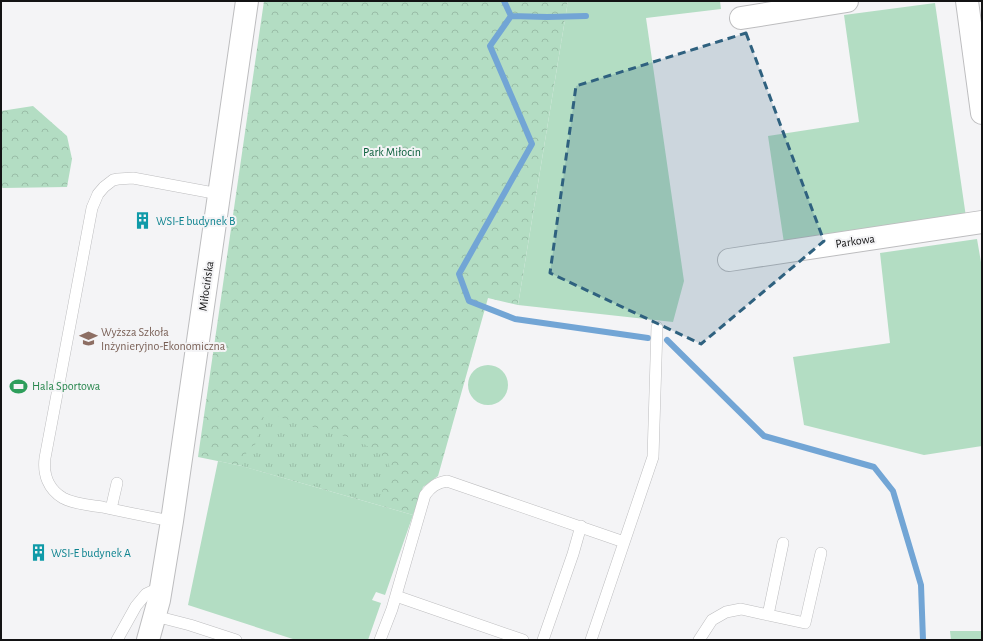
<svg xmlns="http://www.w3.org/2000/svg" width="983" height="641" font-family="'Alegreya Sans',sans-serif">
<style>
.grass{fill:#b3ddc3}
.forest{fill:url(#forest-crowns)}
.park{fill:url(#park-tufts)}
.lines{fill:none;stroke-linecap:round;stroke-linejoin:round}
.stream{stroke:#72a5d5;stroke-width:6}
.service-casing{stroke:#bdbdbf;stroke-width:12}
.minor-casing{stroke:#bdbdbf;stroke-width:24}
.tertiary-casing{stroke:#bdbdbf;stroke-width:24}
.service{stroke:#fff;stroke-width:11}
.minor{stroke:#fff;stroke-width:22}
.tertiary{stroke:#fff;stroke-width:22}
.marked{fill:#2f617f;fill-opacity:0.2;stroke:#2f617f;stroke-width:3;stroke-dasharray:8 5;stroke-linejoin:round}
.labels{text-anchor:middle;stroke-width:4;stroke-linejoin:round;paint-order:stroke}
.park-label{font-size:12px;fill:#075c38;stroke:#f4f4f6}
.culture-label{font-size:12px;fill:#0d838f;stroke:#f4f4f6;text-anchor:start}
.street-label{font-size:12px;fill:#131314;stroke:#f4f4f6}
.education-label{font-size:12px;fill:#785e54;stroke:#f4f4f6;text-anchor:start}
.leisure-label{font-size:12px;fill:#27864d;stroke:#f4f4f6;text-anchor:start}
</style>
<defs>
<pattern id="forest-crowns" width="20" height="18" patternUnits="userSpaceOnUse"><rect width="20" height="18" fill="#b3ddc3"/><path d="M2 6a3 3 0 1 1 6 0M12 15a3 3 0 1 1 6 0" fill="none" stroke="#99bda7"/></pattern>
<pattern id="park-tufts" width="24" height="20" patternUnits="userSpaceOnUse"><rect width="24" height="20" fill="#b3ddc3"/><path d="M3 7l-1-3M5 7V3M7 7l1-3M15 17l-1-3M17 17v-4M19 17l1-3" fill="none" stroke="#99bda7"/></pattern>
</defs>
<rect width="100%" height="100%" fill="#f4f4f6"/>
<path class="grass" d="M568,1H720L721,9L646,18L684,281L673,322L518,305Z
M935,3L966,217L784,243L768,136L859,122L844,15Z
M977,239L982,268V446L924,455L804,425L793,357L890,343L880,253Z
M468 385a20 20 0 1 1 40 0a20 20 0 1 1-40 0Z
M218,461L242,466L413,515L385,595L376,592L372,600L381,603L368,640H296L188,605Z
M950,631H982V640H951Z"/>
<path class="forest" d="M264,1H568L518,305L488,298L438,476L423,487L413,515L242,466L198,457Z
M33,106L67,136L72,159L67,187L3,188L1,187V111Z"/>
<path class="park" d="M265,413L358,440L387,459L393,477L387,476L378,504L242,466L248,448L255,445Z"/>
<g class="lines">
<path class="stream" d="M504,1L511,16L490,46L532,144L459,274L469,301L515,319L648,338
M511,16L547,17L586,16
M667,340L764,436L874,467L893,491L921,585L923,640"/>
<defs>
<path id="service" d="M111,509L117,483
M172,521C148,517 125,512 102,507C89,505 74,504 63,498C48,489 43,474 45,458L92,208L98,194L104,187L113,180L118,179L133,178L219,194
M396,596L523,640
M768,615L783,543
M155,616L190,625L236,640
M117,640L136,606L146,594L161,587
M380,640L392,609L425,495C431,487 436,483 447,481L624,542
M543,640L573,554L581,526
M591,640L653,457L657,327
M699,640L712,620L726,612L741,609L805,623L821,553"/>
<path id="minor" d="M967,1L982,113
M741,18L847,1
M729,260L982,222"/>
<path id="tertiary" d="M148,640L159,600L172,521L247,1"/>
</defs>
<use href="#service" class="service-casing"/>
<use href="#minor" class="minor-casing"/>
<use href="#tertiary" class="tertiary-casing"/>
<use href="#service" class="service"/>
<use href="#minor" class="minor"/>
<use href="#tertiary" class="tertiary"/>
</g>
<path class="marked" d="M746,33L824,241L701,344L550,273L576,86Z"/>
<defs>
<symbol id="building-bare" viewBox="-9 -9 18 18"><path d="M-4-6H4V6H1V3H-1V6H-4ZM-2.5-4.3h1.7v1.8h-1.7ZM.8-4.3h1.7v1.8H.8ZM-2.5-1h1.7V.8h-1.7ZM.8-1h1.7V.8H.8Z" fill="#0f9aa8" stroke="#f4f4f6" stroke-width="2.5" paint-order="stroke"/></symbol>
<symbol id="university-bare" viewBox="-9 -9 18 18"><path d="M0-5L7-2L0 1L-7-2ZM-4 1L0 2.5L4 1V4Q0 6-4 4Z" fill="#8d6e63" stroke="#f4f4f6" stroke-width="2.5" paint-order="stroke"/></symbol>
<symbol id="stadium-bare" viewBox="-9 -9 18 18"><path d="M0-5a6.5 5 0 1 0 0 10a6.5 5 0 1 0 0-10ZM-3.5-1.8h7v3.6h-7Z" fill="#2e9e5b" stroke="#f4f4f6" stroke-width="2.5" paint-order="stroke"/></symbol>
</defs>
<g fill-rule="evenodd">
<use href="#building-bare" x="130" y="208" width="25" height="25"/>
<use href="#university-bare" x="76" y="326" width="25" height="25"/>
<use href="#stadium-bare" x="6" y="374" width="25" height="25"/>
<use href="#building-bare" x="26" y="540" width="25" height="25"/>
</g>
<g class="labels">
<g class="park-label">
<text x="392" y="156">Park Miłocin</text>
</g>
<g class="culture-label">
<text x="156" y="225">WSI-E budynek B</text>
<text x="51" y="557">WSI-E budynek A</text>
</g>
<g class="street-label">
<text transform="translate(855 241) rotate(-8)" y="4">Parkowa</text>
<text transform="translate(206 286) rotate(-82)" y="4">Miłocińska</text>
</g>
<g class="education-label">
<text x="101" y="336">Wyższa Szkoła<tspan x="101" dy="14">Inżynieryjno-Ekonomiczna</tspan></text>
</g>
<g class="leisure-label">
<text x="32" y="390">Hala Sportowa</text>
</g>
</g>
<rect width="983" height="641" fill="none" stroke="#131314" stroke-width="4"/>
</svg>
